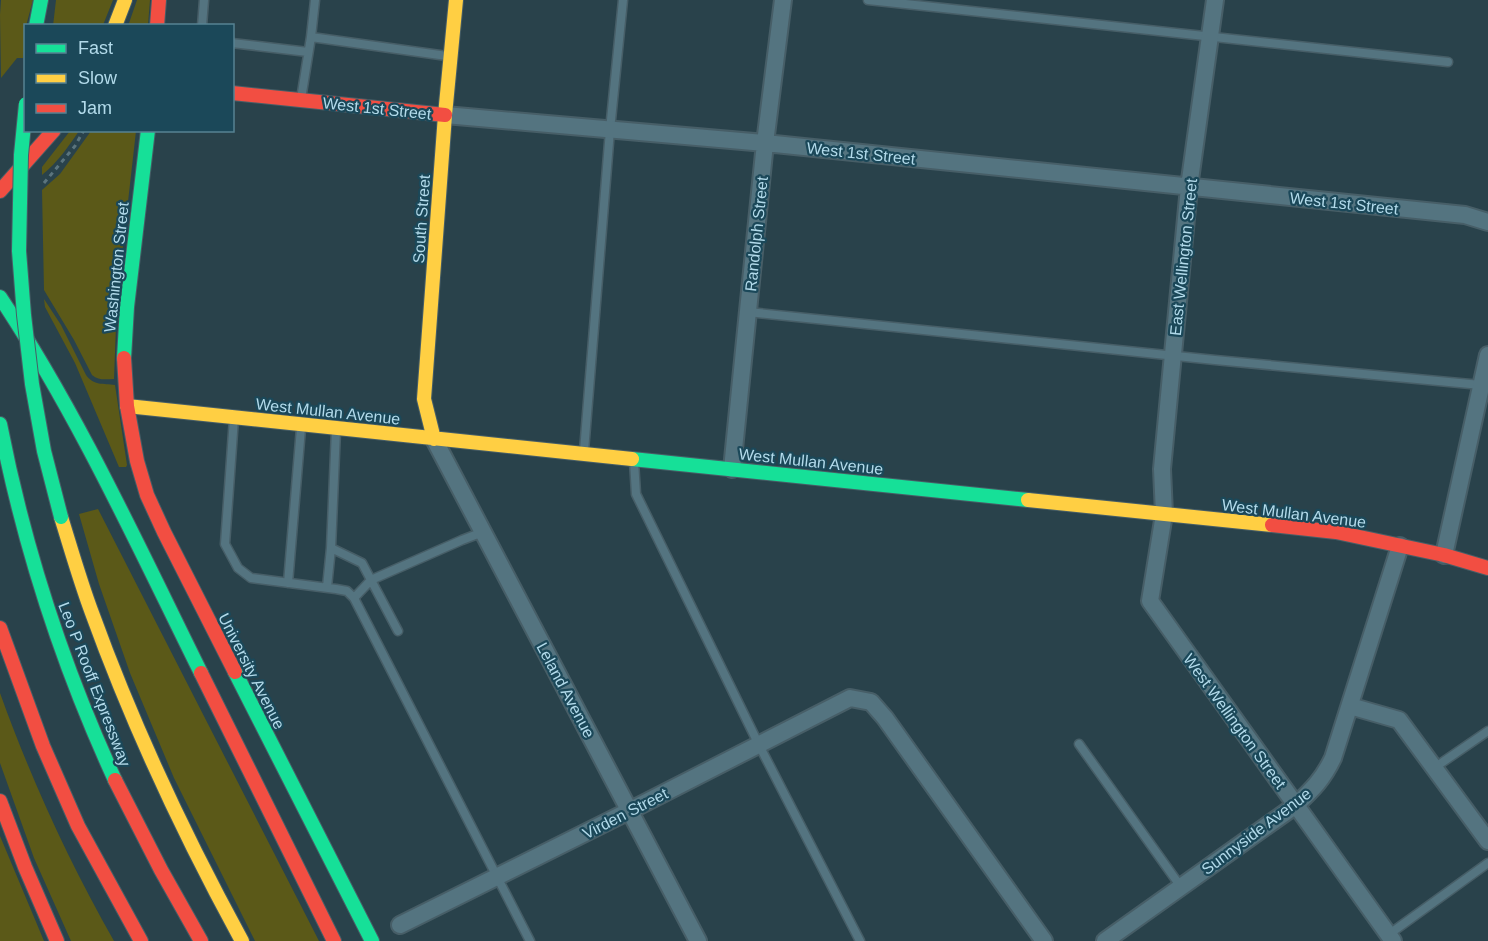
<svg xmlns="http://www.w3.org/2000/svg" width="1488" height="941" font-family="Helvetica,sans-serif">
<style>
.green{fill:#5b5918}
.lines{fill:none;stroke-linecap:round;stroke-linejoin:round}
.lane-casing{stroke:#475e67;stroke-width:11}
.street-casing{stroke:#475e67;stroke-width:20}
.fast-casing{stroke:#475e67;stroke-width:16}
.slow-casing{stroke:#475e67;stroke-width:16}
.jam-casing{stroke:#475e67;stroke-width:16}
.path{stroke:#5b747d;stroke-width:3;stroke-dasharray:4.5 4.5;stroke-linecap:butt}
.lane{stroke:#547480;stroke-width:8}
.street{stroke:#547480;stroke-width:16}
.fast{stroke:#16e098;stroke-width:14}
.slow{stroke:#ffcf43;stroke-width:14}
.jam{stroke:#f24e42;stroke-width:14}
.fast-bridge-casing{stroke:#475e67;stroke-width:16;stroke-linecap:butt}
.fast-bridge{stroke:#16e098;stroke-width:14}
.labels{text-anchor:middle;stroke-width:4.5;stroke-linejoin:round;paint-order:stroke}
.street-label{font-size:16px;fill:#b2daea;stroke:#1b4859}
</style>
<rect width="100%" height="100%" fill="#29424b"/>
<path class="green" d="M1,0H33L26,26L25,42L23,58H17L1,78L0,15Z
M56,0H113L103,25L53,26Z
M137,0H150L148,25L128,26Z
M70,131H79C68,147 58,162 42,175V167Z
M91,131H136L117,299L114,379C106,379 99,381 92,375L74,340L44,290L42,190L60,174Z
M44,299L61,325L86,375C94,386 103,383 115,385L127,465L126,467H119L75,363L45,307Z
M98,509L319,941H255L174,778L130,673L99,584L79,514Z
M0,693C31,779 69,862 114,941H71L34,858L0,763Z
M0,836L44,941H0Z"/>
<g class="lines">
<defs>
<path id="lane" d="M868,0L1448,62
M202,26L204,0
M311,37L315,0
M232,43L308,52
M301,99L311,37L447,56
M748,312L1215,360L1481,385
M234,418L225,544L238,568L251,578L336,589L347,591L354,598L530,941
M336,430L331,548L362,563L371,580L462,540L483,532
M584,451L610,130L623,0
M634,461L636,494L759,745L860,941
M288,583L301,428
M327,587L331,548
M354,598L371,580L398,631
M1079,744L1181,887
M1434,768L1488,731
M1388,935L1488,863"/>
<path id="street" d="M1215,0L1189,187L1162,469L1164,514L1150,601L1393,941
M445,115L765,143L1465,215L1488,222
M434,439L698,941
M732,469L765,143L783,0
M1444,555L1488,355
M1350,706L1399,720L1488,841
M400,925L629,811L850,698L871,702L885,718L1044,941
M1105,941L1296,805C1313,789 1323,779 1333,758L1400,546"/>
<path id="fast" d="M36,26L41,0
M0,297C79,416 138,546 201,673
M124,358L127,307L148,130
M0,424C24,547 63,667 115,780
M632,459L1028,500
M235,672L372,941"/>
<path id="slow" d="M115,26L125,0
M127,406L632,459
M434,439L424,399L445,115L456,0
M1028,500L1272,525
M61,517C71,549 80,581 92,613C133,726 184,835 242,941"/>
<path id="jam" d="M157,26L159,0
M232,93L445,115
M0,191L54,130
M124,358L127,406L137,461L147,495L164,532L235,672
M1272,525L1336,532L1444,555L1488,568
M0,628L43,746L78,826L141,941
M201,673L334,941
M115,780L161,870L201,941
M0,801L25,867L57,941"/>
</defs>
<use href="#lane" class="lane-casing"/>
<use href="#street" class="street-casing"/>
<use href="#fast" class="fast-casing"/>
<use href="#slow" class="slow-casing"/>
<use href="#jam" class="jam-casing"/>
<path class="path" d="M44,183L75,146L84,130"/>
<use href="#lane" class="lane"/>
<use href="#street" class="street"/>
<use href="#fast" class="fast"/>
<use href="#slow" class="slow"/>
<use href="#jam" class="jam"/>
<defs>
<path id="fast-bridge" d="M26,104L21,155L19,251L24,315L32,384L44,451L61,517"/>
</defs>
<use href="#fast-bridge" class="fast-bridge-casing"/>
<use href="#fast-bridge" class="fast-bridge"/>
</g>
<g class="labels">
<g class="street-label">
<text transform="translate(377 108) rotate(6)" y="6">West 1st Street</text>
<text transform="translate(861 153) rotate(6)" y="6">West 1st Street</text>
<text transform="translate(1344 203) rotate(6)" y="6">West 1st Street</text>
<text transform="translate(421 219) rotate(-86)" y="6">South Street</text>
<text transform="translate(756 234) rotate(-84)" y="6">Randolph Street</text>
<text transform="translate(1183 257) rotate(-84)" y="6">East Wellington Street</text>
<text transform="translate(116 267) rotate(-84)" y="6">Washington Street</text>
<text transform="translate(328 411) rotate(6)" y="6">West Mullan Avenue</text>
<text transform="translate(811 461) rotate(6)" y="6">West Mullan Avenue</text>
<text transform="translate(1294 513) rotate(7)" y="6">West Mullan Avenue</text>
<text transform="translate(252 671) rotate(63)" y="6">University Avenue</text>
<text transform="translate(95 684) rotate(69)" y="6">Leo P Rooff Expressway</text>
<text transform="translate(566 690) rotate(62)" y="6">Leland Avenue</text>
<text transform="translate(1235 721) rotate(54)" y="6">West Wellington Street</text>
<text transform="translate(625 813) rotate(-27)" y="6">Virden Street</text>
<text transform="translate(1256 831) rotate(-37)" y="6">Sunnyside Avenue</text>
</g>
</g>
<rect x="24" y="24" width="210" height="108" fill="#1b4859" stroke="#578293" stroke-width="1.5"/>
<rect x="36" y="44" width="30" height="9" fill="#16e098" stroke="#578293" stroke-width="1.5"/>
<text x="78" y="54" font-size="18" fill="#b2daea">Fast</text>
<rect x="36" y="74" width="30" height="9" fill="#ffcf43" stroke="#578293" stroke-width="1.5"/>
<text x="78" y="84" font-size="18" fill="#b2daea">Slow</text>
<rect x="36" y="104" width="30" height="9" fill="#f24e42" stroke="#578293" stroke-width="1.5"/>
<text x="78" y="114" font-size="18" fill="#b2daea">Jam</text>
</svg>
